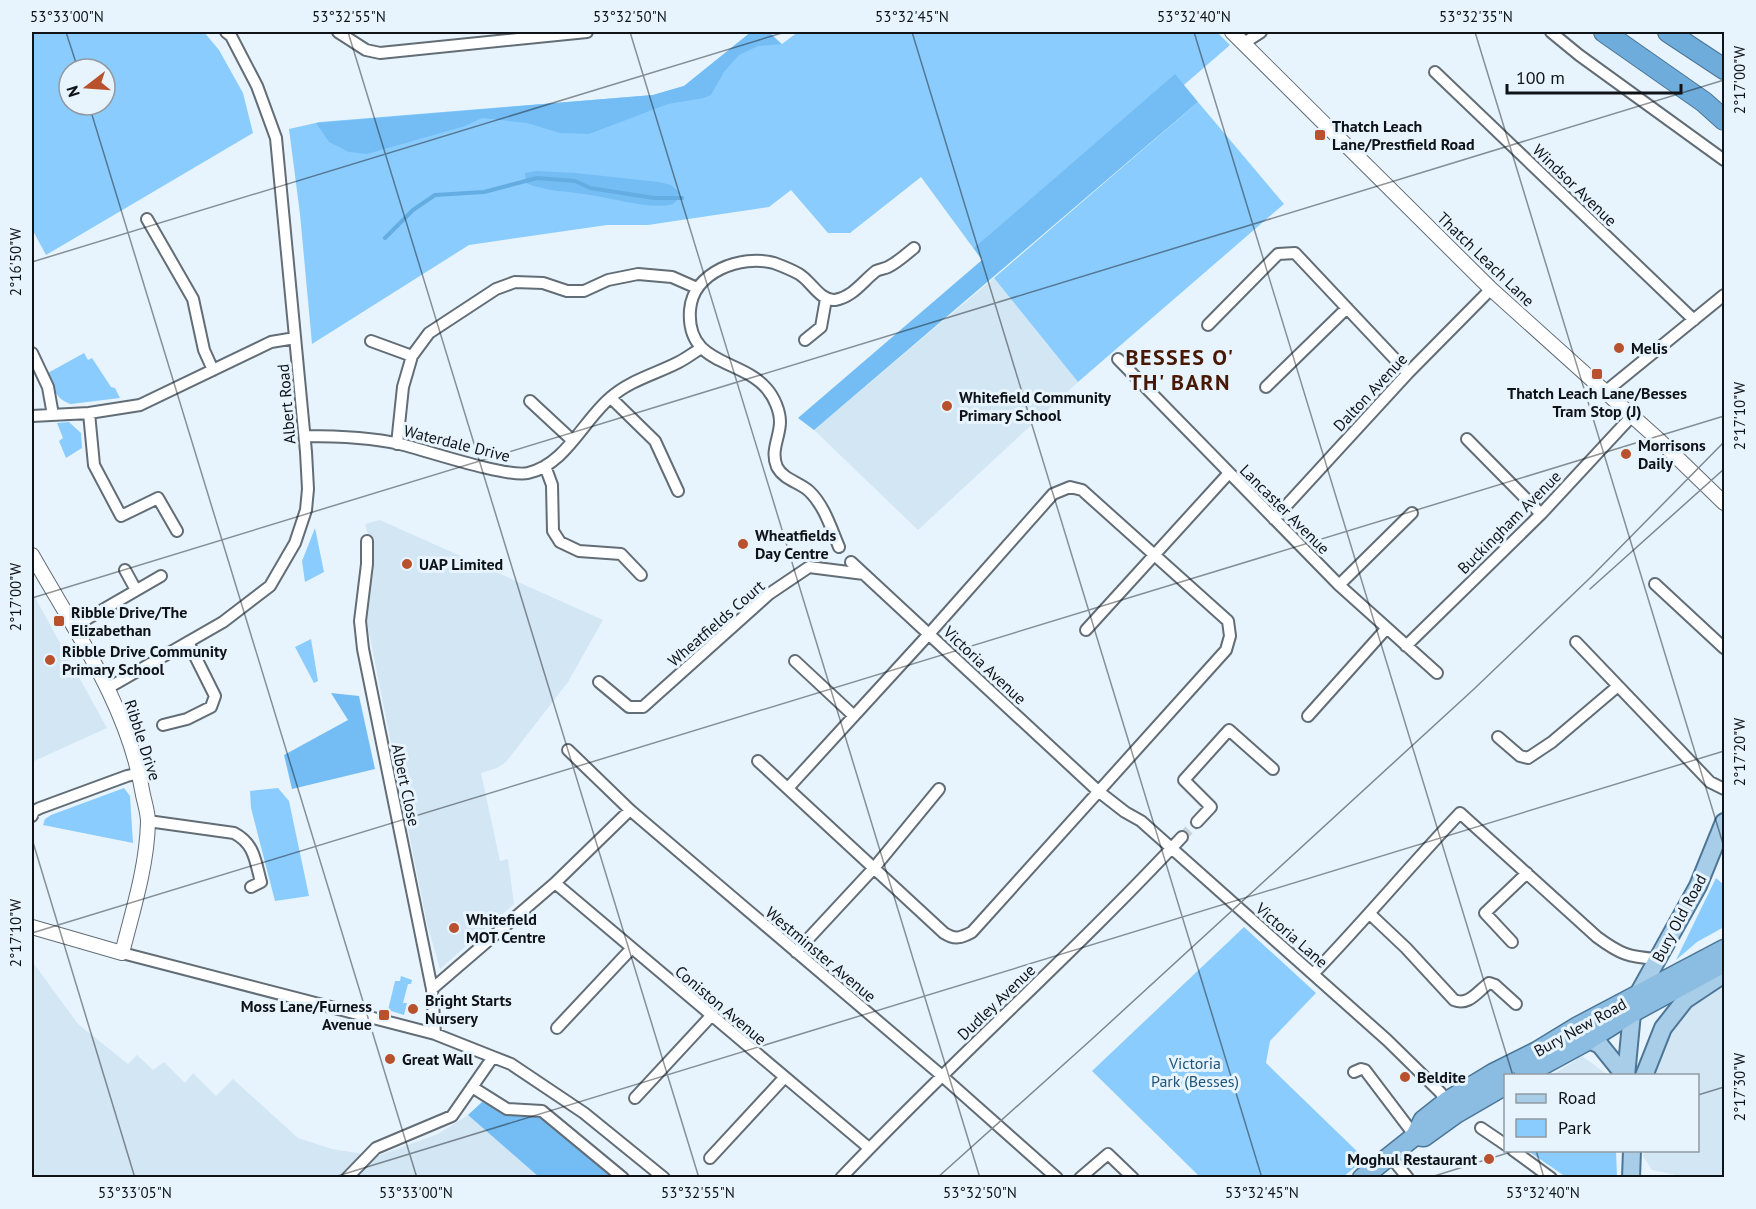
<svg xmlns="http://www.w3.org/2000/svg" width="1756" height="1209" font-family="'PT Sans',sans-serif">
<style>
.built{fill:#d3e6f4}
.green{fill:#8bccfe;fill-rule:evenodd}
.forest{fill:#74bdf4}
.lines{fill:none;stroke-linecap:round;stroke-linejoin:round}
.stream{stroke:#64ade3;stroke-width:4}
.minor-tunnel{stroke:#c7d2db;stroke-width:10;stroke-dasharray:10 5;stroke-linecap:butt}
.minor-casing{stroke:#626d76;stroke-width:14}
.tertiary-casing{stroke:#626d76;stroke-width:16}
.primary-casing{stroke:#4d7696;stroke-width:20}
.trunk-casing{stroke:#4d7696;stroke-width:21}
.motorway-casing{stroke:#4d7696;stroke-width:22}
.minor{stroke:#fff;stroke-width:10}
.tertiary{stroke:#fff;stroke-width:14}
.primary{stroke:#a8cde9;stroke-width:16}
.trunk{stroke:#8bbce2;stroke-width:18}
.motorway{stroke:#6eacdb;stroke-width:20}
.tram{stroke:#7e878e;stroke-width:1.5}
.ticks{fill:none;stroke:#0f1317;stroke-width:1.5;stroke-opacity:0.45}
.poi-dot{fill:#b9512c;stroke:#e7f4fe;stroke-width:2}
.labels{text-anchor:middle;stroke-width:6;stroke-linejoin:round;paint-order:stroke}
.poi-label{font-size:16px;font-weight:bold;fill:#0f1317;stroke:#e7f4fe;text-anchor:start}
.street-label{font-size:16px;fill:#0f1317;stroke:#e7f4fe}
.park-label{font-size:16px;fill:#1f5479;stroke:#e7f4fe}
.district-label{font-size:22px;font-weight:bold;letter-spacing:1.5px;fill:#491805;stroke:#e7f4fe}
.neatline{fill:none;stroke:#0f1317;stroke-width:2}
.ticks-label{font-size:15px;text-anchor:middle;fill:#0f1317}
</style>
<rect width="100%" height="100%" fill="#e7f4fe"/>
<path class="built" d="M994,278L1078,382L918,530L814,430Z
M380,520L603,620L568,682L506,762L497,768L481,773L500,861L508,859L514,904L440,969L427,924L364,607L372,549L365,524Z
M32,592L107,728L32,762Z
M32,961L78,1024L128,1064L137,1055L153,1070L164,1062L185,1083L193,1073L216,1096L233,1079L298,1138L332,1149L377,1156L438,1134L468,1115L539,1177H32Z
M1724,980V1177H1686L1652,1170L1643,1156L1644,1151L1698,1150V1076L1650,1075L1671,1024L1707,989Z
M1582,1056L1608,1075H1552Z"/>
<path class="green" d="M32,32H204L219,50L243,93L253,133L46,255L32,229ZM69,69H105V105H69Z
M751,32H769L782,44L798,32H1217L1230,45L982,260L921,177L850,233H828L791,190L769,207L648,225H607L469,245L312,344L300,214L289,129L320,122L653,95L684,86Z
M1198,102L1284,204L1078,382L994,278Z
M84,353L88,360L92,358L111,387L115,388L120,398L71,404C56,400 53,387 46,374Z
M69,422L81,433L82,448L66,458L59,441L63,438L57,423Z
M315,528L324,572L305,582L302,561Z
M311,639L318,681L314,683L295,647Z
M124,788L130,796L133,843L43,825L45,819L51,815Z
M278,788L289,801L309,896L275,901L251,808L250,791Z
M1716,878L1724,885V927L1697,942L1676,960Z
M1244,927L1316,993L1270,1041L1266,1063L1365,1159L1343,1177H1200L1092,1071Z
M401,976L412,980L411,984H408L403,1003H407L404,1015L388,1010L395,981H400Z
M1528,1151H1616L1617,1177H1566Z"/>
<path class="forest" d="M751,32H769L781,44L758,46L739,55L724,72L711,95L704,98L668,104L589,134L560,133L527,123L482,118L465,126L367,154L349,152L329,142L316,123L653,95L684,86Z
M1175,74L1198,102L814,430L798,418L982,260L974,248Z
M536,171L576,173L659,182L671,185L680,193C678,199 676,204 669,205C648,209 612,198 590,195C569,191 546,192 526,183L525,173Z
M331,693L359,696L375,769L292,789L284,755L348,720Z
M482,1102L508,1113L543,1118L614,1175L613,1178L539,1177L468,1115Z"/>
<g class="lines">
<path class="stream" d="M385,238L413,210L435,195L484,192L537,178L575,181L590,188L654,198H682"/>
<path class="minor-tunnel" d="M1182,837L1197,822"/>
<defs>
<path id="minor" d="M338,32L366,50L380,53L587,32
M1551,32L1579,55L1724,160
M1244,43L1261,32
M1435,72L1694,320
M147,219L193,299L204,350L213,370
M1208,325L1278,254L1295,253L1408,373
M805,340L821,327L826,299
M371,341L412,356
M32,353L48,387L53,415
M1118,359L1339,585L1437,673
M1266,387L1347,308
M1605,392L1724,295
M611,398L655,441L678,491
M530,401L572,440
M89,413L94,465L121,516L158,498L177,531
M32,416L89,413L140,405L271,342L295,338
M305,436C336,436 369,437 400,444C425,450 507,478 528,473C565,465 583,421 610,398C630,380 656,374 679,362C687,358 694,352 702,348
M1467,439L1541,514
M397,444L403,387L412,356L429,333L496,289L515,282L543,283L567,291H584L608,280L638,274L672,277L697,288
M545,466L552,485L553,531L560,542L579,551L621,554L641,575
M1274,519L1408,373L1491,289
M367,541V564L360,621L363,649L432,989L435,1034
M839,547C831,528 824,505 809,491C799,482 784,480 777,467C770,451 780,437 780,422C780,411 774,397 767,389C741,358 686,366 690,310C693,272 741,254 774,263C782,266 792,270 799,274C811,281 820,301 835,300C853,297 863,281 876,271C880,269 884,269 888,267C898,262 906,254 914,248
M851,562L1098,791L1125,812L1141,821L1387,1040L1440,1092L1449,1104
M125,570L136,590
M1655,584L1724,648
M1339,585L1412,513
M73,627L161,576
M1086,630L1229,473
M1576,642L1710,782L1724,789
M1406,646L1541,514L1631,417
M795,661L854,716
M599,682L629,707H643L769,594L809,567L864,574
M108,688L223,622L270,586L295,543L306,510L308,489L306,452L276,138L257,86L231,36L226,32
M1308,716L1386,629
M163,725L187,719L211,707L215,696L188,642
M1498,737L1520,756L1528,758L1552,742L1618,686
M568,750L630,810L941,1075L1057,1178
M758,761L944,933C955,940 961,938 972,932L1226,650L1230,636L1228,621L1082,490L1070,487L1053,494L929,634L788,788
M32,816L34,811L40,808L127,776L140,773
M148,821L234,833C255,844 255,861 261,882L251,887
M1197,822L1211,807L1184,780L1229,730L1273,769
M555,883L869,1148
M1370,914L1406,948L1454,1000C1469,1006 1477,992 1489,983L1495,985L1516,1004
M1512,942L1485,913L1527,873
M796,952L874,868L939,789
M122,953L435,1034L493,1057L452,1116L376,1148L347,1178
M1314,973C1364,921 1410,866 1460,813L1597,937C1620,954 1628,957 1657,959
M432,989L555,883L630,810
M557,1028L631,949
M493,1057L511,1064L584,1113L664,1178
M1354,1072L1361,1069L1365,1070L1415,1136
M472,1087L507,1109L542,1111L623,1178
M635,1098L711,1016
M1481,1128L1506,1145
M1513,1150L1551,1178
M1389,1155L1408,1178
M710,1158L784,1078
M841,1178C952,1061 1073,954 1182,837
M1080,1178L1108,1154L1133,1178"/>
<path id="tertiary" d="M1232,32L1491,289L1660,441L1724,503
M32,555C75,631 129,707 143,795C145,804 148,813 148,822C147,866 133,910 122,953L32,927"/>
<path id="primary" d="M1589,1040L1600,1045L1625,1076
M1626,1076L1632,1013L1637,996L1698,886L1724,822
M1644,1076L1663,1028L1685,1000L1724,974
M1631,1178L1632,1150"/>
<path id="trunk" d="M1523,1076L1589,1040L1632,1013L1724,963
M1415,1136L1424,1137L1456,1114L1506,1085
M1362,1178L1415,1136L1423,1120L1447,1101L1493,1073L1537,1051L1578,1026L1724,949"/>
<path id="motorway" d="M1604,32L1704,102L1724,120
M1668,32L1724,69"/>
</defs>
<use href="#minor" class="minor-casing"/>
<use href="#tertiary" class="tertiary-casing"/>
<use href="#primary" class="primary-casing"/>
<use href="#trunk" class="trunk-casing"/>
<use href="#motorway" class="motorway-casing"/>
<use href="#minor" class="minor"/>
<use href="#tertiary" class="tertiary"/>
<use href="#primary" class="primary"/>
<use href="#trunk" class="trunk"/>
<use href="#motorway" class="motorway"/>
<path class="tram" d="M1590,589L1724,469
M937,1178L1092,1039L1474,689L1591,577L1724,442"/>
</g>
<path class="ticks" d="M66,32L78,69M348,32L699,1178M630,32L980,1178M912,32L1262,1178M1194,32L1513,1076M1475,32L1724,847M89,105L417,1178M32,262L785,32M32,598L1724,80M32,839L135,1178M32,933L1724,416M1698,1095L1724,1087M1536,1150L1544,1178M331,1178L1724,751M1428,1178L1517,1150"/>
<g class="poi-dot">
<rect x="1314" y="129" width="12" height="12" rx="3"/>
<circle cx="1619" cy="348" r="6"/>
<rect x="1591" y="368" width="12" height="12" rx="3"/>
<circle cx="947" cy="406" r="6"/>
<circle cx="1626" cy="454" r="6"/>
<circle cx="743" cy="544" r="6"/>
<circle cx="407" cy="564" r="6"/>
<rect x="53" y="615" width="12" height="12" rx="3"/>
<circle cx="50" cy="660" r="6"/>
<circle cx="454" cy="928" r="6"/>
<circle cx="413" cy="1009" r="6"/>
<rect x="378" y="1009" width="12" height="12" rx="3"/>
<circle cx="390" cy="1059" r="6"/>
<circle cx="1405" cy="1077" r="6"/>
<circle cx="1489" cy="1159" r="6"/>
</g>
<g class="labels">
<g class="poi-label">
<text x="1332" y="132">Thatch Leach<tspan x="1332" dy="18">Lane/Prestfield Road</tspan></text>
<text x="1631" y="354">Melis</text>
<text x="1597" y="399" text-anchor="middle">Thatch Leach Lane/Besses<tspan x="1597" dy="18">Tram Stop (J)</tspan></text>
<text x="959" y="403">Whitefield Community<tspan x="959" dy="18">Primary School</tspan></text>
<text x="1638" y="451">Morrisons<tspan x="1638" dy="18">Daily</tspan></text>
<text x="755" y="541">Wheatfields<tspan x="755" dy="18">Day Centre</tspan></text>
<text x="419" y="570">UAP Limited</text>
<text x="71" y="618">Ribble Drive/The<tspan x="71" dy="18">Elizabethan</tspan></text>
<text x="62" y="657">Ribble Drive Community<tspan x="62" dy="18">Primary School</tspan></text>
<text x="466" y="925">Whitefield<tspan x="466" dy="18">MOT Centre</tspan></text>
<text x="425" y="1006">Bright Starts<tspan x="425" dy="18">Nursery</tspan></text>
<text x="372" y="1012" text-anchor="end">Moss Lane/Furness<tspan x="372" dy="18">Avenue</tspan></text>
<text x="402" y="1065">Great Wall</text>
<text x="1417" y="1083">Beldite</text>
<text x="1477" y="1165" text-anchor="end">Moghul Restaurant</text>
</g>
<g class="street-label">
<text transform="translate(1575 185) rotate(44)" y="6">Windsor Avenue</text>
<text transform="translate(1486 259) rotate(44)" y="6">Thatch Leach Lane</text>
<text transform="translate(1370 392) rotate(-47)" y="6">Dalton Avenue</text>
<text transform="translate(286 404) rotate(-95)" y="6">Albert Road</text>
<text transform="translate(457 443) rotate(14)" y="6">Waterdale Drive</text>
<text transform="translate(1285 509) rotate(45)" y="6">Lancaster Avenue</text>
<text transform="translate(1509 522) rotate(-45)" y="6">Buckingham Avenue</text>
<text transform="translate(716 623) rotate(-41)" y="6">Wheatfields Court</text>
<text transform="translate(985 665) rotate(43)" y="6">Victoria Avenue</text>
<text transform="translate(143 740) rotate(72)" y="6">Ribble Drive</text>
<text transform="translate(406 785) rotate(78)" y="6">Albert Close</text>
<text transform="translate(1679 918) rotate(-62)" y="6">Bury Old Road</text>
<text transform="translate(1292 935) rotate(41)" y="6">Victoria Lane</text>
<text transform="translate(821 954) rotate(40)" y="6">Westminster Avenue</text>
<text transform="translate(996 1002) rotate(-44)" y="6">Dudley Avenue</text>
<text transform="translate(721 1005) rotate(40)" y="6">Coniston Avenue</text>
<text transform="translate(1580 1027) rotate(-29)" y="6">Bury New Road</text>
</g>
<g class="park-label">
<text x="1195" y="1069">Victoria<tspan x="1195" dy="18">Park (Besses)</tspan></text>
</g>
<g class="district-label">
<text x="1180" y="365">BESSES O'<tspan x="1180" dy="25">TH' BARN</tspan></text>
</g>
</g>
<rect width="1756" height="1209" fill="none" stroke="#e7f4fe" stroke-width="66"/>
<rect x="1504" y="1074" width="195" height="78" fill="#e7f4fe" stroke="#919aa2" stroke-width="1.5"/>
<rect x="1516" y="1094" width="30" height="9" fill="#a8cde9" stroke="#919aa2" stroke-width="1.5"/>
<text x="1558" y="1104" font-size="18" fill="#0f1317">Road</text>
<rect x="1516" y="1119" width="30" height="18" fill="#8bccfe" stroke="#919aa2" stroke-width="1.5"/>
<text x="1558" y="1134" font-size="18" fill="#0f1317">Park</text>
<g transform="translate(87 87) rotate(253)"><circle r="28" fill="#e7f4fe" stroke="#919aa2" stroke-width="1.5"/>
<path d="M0-4.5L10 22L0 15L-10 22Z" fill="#b9512c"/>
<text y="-9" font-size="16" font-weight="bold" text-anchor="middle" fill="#0f1317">N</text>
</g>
<path d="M1507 84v9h174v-9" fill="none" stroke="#0f1317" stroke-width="3"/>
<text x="1516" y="84" font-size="18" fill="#0f1317" stroke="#e7f4fe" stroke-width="4.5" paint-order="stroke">100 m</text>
<rect x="33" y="33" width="1690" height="1143" class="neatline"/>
<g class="ticks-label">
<text x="67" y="22">53°33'00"N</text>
<text x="349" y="22">53°32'55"N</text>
<text x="630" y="22">53°32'50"N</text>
<text x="912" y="22">53°32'45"N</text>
<text x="1194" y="22">53°32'40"N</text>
<text x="1476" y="22">53°32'35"N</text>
<text transform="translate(1740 80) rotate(-90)" y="5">2°17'00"W</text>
<text transform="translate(16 262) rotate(-90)" y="5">2°16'50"W</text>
<text transform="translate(1740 416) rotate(-90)" y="5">2°17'10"W</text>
<text transform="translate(16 597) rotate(-90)" y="5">2°17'00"W</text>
<text transform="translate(1740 752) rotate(-90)" y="5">2°17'20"W</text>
<text transform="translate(16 933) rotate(-90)" y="5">2°17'10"W</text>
<text transform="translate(1740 1087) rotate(-90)" y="5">2°17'30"W</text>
<text x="135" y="1198">53°33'05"N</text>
<text x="416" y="1198">53°33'00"N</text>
<text x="698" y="1198">53°32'55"N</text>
<text x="980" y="1198">53°32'50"N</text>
<text x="1262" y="1198">53°32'45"N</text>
<text x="1543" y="1198">53°32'40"N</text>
</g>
</svg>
